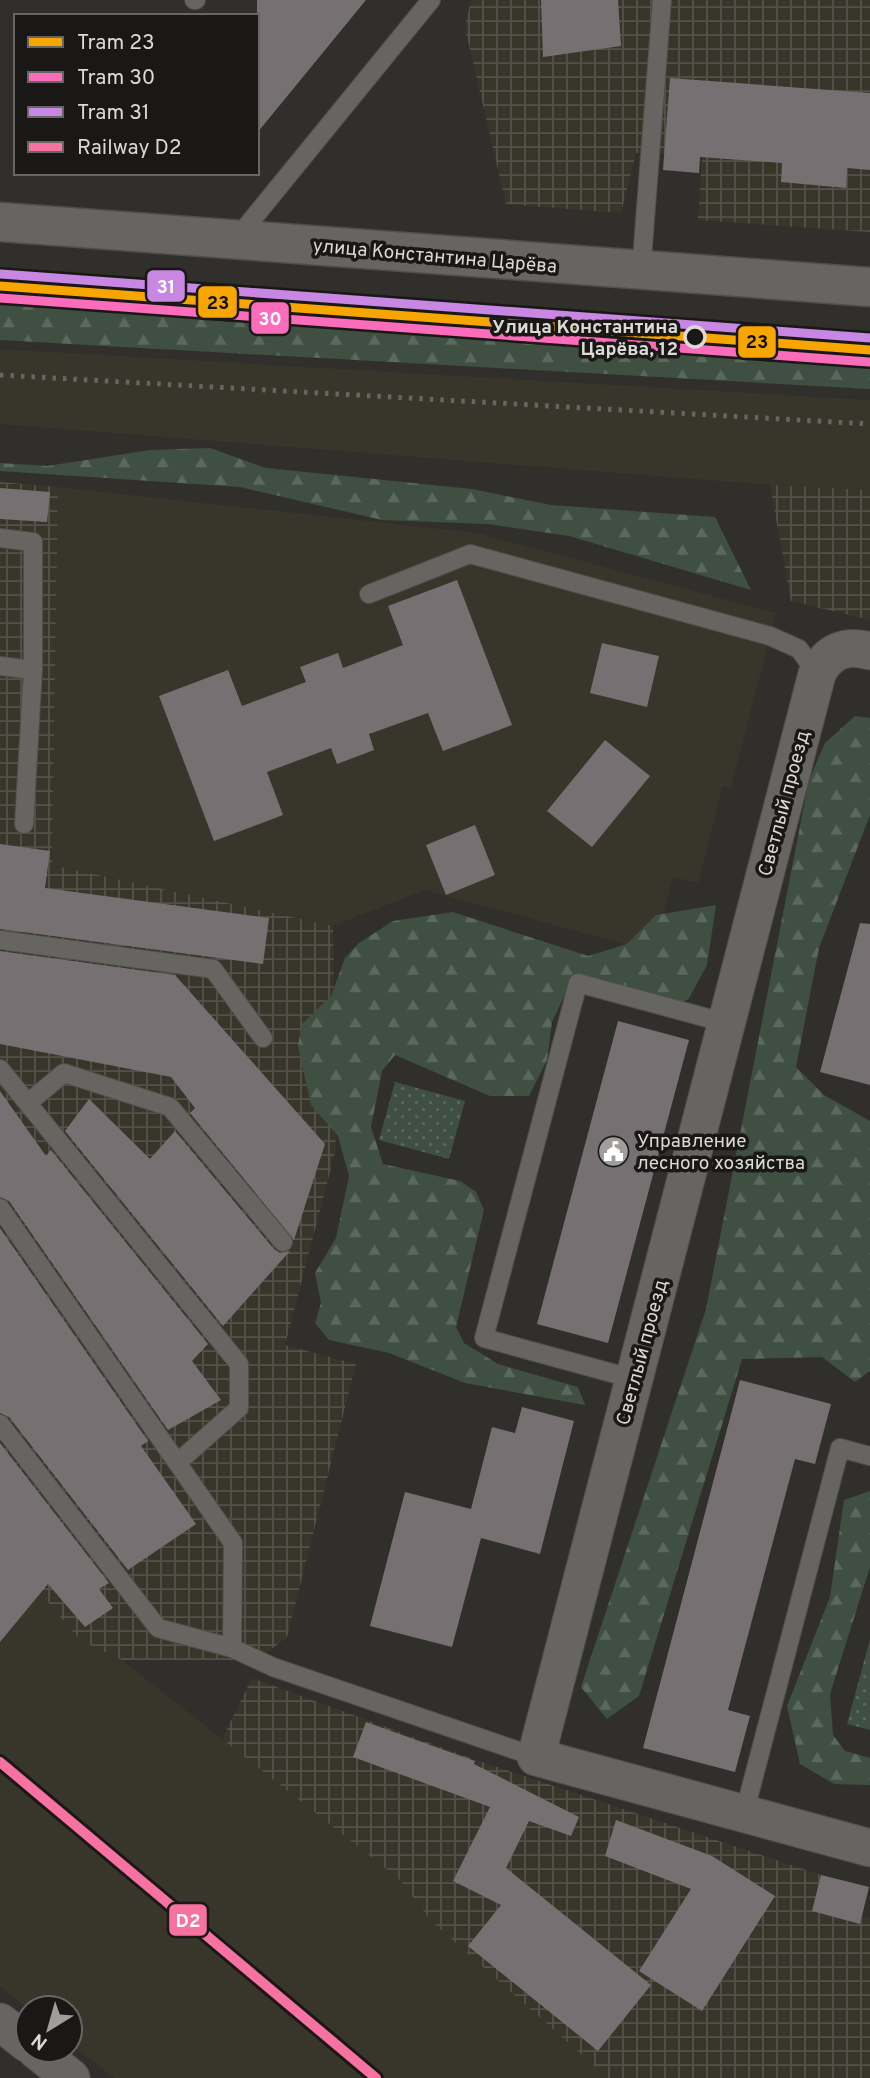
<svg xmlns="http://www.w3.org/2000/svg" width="870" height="2078" font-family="Overpass,sans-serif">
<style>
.built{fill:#38352a}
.industrial{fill:url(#industrial-grid)}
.forest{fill:url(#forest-firs)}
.park{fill:url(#park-dots)}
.building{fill:#777072}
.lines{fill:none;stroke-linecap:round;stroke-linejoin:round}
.lane-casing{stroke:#4f4e4b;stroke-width:20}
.street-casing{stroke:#4f4e4b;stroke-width:39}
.secondary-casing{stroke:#4f4e4b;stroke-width:41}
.lane{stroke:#666562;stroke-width:18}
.street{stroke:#666562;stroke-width:37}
.secondary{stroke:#666562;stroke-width:38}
.rail{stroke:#666562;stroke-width:5;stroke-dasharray:3.5 7;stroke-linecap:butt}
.rail-1-casing{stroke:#191816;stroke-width:16}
.rail-1{stroke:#f772a0;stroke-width:10}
.tram-1-casing{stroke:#191816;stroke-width:14}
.tram-2-casing{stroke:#191816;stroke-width:14}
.tram-3-casing{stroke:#191816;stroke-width:14}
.tram-1{stroke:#f7a600;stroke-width:9}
.tram-2{stroke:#fb6dba;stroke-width:9}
.tram-3{stroke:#c787e3;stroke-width:9}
.stop-dot{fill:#191816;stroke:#dbdad6;stroke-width:3.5}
.labels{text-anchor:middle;stroke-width:7;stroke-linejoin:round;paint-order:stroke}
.street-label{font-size:19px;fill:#dbdad6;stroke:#191816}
.stop-label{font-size:19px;font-weight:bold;fill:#dbdad6;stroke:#191816;text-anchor:end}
.poi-label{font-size:19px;fill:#dbdad6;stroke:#191816;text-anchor:start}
.line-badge{stroke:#191816;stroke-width:2.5}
.badge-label{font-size:19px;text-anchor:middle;font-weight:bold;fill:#fff}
.pale-badge-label{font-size:19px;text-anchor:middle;font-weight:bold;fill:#111}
</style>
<defs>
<pattern id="industrial-grid" width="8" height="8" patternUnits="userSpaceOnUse" patternTransform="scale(1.75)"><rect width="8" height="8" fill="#38352a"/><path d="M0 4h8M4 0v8" fill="none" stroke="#545248"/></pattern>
<pattern id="forest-firs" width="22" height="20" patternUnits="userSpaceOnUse" patternTransform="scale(1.75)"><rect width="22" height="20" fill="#3f4f42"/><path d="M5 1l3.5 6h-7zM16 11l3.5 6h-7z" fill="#5a685d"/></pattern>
<pattern id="park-dots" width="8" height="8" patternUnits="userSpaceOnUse" patternTransform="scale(1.75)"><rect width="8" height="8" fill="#3f4f42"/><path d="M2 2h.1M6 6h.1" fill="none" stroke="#5a685d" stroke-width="1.8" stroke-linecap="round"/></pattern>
</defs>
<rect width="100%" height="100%" fill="#312f2c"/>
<path class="built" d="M0,349L870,400V490L770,485L0,424Z
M58,487L477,533L776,613L731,787L723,786L698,883L673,877L653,952L425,890L333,926L52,865Z
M0,1545L80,1640L122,1660L399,1879L431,1921L608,2078H114L70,2043V2008L28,2009L0,1986Z"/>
<path class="industrial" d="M471,0H870V232L698,220L702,157H700L699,173L663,170L664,154L636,153L621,213L506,204L465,28Z
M0,482L58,487L52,865L333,926L336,1149L285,1345L356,1364L287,1637L258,1660H122L80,1640L0,1545Z
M770,485L870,490V620L791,601Z
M252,1678L479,1761L821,1875L869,1887L862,1915L870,1918V2078H608L431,1921L399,1879L222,1739Z"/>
<path class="forest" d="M0,304L870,360V389L0,340Z
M210,448L266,468L472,489L551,505L715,517L751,590L569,536L487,524L382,520L240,487L0,471V463L47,466L150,450Z
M855,716L870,718V815L819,948L796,1067L824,1095L870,1121V1371L855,1382L822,1357L742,1359L639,1696L607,1719L581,1687L706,1309L809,780L825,743Z
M716,905L707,965L688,1000L657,1006L574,975L552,1022L547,1060L529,1096H490L395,1055L382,1071L371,1127L383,1164L460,1181L476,1192L484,1210L456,1327L464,1343L498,1364L578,1387L585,1405L465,1383L389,1353L329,1340L315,1323L321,1303L315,1273L336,1238L349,1176L338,1136L311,1105L298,1045L302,1024L331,996L345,958L359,943L393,921L453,912L588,956L627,944L656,915Z
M870,1491V1567L830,1694L833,1735L845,1751L870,1758V1785L834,1784L800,1764L787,1706L830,1597L844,1500Z"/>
<path class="park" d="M395,1082L465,1101L449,1159L379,1140Z
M870,1639V1730L847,1724Z"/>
<path class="building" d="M257,0H366L257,133Z
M541,0H618L621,46L543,57Z
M670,78L870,93V170L847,168L846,188L781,182L782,163L700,157L699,173L663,170Z
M0,488L50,492L47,522L0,519Z
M457,580L512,725L443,751L428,713L369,734L374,750L337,764L331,748L267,772L283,815L214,841L159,696L228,670L242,706L306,682L300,667L338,653L343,668L403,645L388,606Z
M602,643L659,656L647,707L590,693Z
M605,740L650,776L592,847L547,811Z
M475,825L495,875L446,895L426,845Z
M0,844L50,851L45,888L269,918L263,964L0,929Z
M860,923L870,924V1085L820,1072Z
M0,951L175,975L325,1144L294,1240L190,1113L195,1108L171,1077L0,1044Z
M618,1021L689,1040L608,1343L537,1324Z
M0,1091L46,1156L51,1150L208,1344L192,1361L221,1400L168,1430L9,1201L0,1197Z
M89,1099L150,1159L175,1131L274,1249L280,1253L290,1251L223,1326L65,1131Z
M0,1228L148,1441L141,1446L196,1524L128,1570L9,1417L0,1413Z
M740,1380L831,1404L815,1464L795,1459L728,1710L750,1716L735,1772L643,1748Z
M522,1407L574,1421L540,1554L481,1538L452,1647L370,1626L405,1492L471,1509L492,1427L515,1433Z
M0,1443L109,1583L99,1589L113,1608L85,1627L48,1584L0,1642Z
M366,1722L475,1761L474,1764L579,1817L571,1836L529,1821L506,1868L651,1985L598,2051L468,1946L501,1905L453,1881L490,1807L353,1757Z
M616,1820L712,1856L775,1896L702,2011L639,1971L691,1889L605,1856Z
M821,1875L869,1887L860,1924L812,1911Z"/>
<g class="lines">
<defs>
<path id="lane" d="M194,0H196
M237,238L431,0
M641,272L662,0
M0,538L33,542V670L24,824
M369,594L470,554L770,636L799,649L817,674
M0,666L33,670
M0,940L213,969L263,1038
M0,1069L239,1364V1408L177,1463
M29,1102L64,1073L170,1107L283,1242
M0,1208L233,1543L232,1648L273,1667L536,1757
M634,1379L484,1338L578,983L726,1023
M0,1424L158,1628L232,1648
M744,1814L840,1448L870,1456"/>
<path id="street" d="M870,651C846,644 828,651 817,674L536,1757L870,1848
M0,2022L28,2044
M36,2050L71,2078"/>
<path id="secondary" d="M0,222C290,241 580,267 870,287"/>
</defs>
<use href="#lane" class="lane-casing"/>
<use href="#street" class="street-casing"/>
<use href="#secondary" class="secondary-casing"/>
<use href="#lane" class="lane"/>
<use href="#street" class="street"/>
<use href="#secondary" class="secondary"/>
<path class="rail" d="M0,375L870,424"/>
<defs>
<path id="rail-1" d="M0,1762L376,2078"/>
</defs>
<use href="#rail-1" class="rail-1-casing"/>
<use href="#rail-1" class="rail-1"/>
<defs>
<path id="tram-1" d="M0,286L870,350"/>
<path id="tram-2" d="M0,298L869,362"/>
<path id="tram-3" d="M1,274L870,338"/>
</defs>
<use href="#tram-1" class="tram-1-casing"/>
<use href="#tram-2" class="tram-2-casing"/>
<use href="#tram-3" class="tram-3-casing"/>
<use href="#tram-1" class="tram-1"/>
<use href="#tram-2" class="tram-2"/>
<use href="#tram-3" class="tram-3"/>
</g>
<defs>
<symbol id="civic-disc" viewBox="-11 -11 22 22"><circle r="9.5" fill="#a09e9a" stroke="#191816"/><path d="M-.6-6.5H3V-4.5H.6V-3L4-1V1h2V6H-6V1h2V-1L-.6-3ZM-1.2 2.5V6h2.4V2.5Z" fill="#fff"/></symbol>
</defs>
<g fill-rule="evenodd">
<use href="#civic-disc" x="596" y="1134" width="35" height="35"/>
</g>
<circle class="stop-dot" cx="695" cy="337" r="10"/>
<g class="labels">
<g class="street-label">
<text transform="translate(435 255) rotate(5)" y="7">улица Константина Царёва</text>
<text transform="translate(783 803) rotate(-75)" y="7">Светлый проезд</text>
<text transform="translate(641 1352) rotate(-75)" y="7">Светлый проезд</text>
</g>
<g class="stop-label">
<text x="678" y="333">Улица Константина<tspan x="678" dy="22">Царёва, 12</tspan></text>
</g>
<g class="poi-label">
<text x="637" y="1147">Управление<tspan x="637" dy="22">лесного хозяйства</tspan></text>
</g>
</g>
<g class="line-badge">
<rect x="146" y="269" width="40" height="34" rx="7" fill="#c787e3"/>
<rect x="197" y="285" width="41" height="34" rx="7" fill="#f7a600"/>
<rect x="250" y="301" width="40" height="34" rx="7" fill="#fb6dba"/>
<rect x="737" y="325" width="40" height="34" rx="7" fill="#f7a600"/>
<rect x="168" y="1903" width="40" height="34" rx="7" fill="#f772a0"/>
</g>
<g class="badge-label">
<text x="166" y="293">31</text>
<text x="270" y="325">30</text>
<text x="188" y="1927">D2</text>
</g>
<g class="pale-badge-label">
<text x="218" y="309">23</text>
<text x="757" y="348">23</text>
</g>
<rect x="14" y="14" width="245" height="161" fill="#191816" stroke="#676663" stroke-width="2"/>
<rect x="28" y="37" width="35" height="10" fill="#f7a600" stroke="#676663" stroke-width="2"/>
<text x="77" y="49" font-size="21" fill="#dbdad6">Tram 23</text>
<rect x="28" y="72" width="35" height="10" fill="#fb6dba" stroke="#676663" stroke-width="2"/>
<text x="77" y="84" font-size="21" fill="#dbdad6">Tram 30</text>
<rect x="28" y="107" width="35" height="10" fill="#c787e3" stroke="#676663" stroke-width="2"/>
<text x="77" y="119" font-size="21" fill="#dbdad6">Tram 31</text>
<rect x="28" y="142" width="35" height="10" fill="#f772a0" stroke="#676663" stroke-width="2"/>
<text x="77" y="154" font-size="21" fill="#dbdad6">Railway D2</text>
<g transform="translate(49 2029) rotate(217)"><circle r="33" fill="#191816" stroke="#676663" stroke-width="2"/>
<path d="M0-5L12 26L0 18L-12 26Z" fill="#a09e9a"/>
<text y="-10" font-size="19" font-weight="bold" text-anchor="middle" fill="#dbdad6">N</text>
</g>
</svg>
